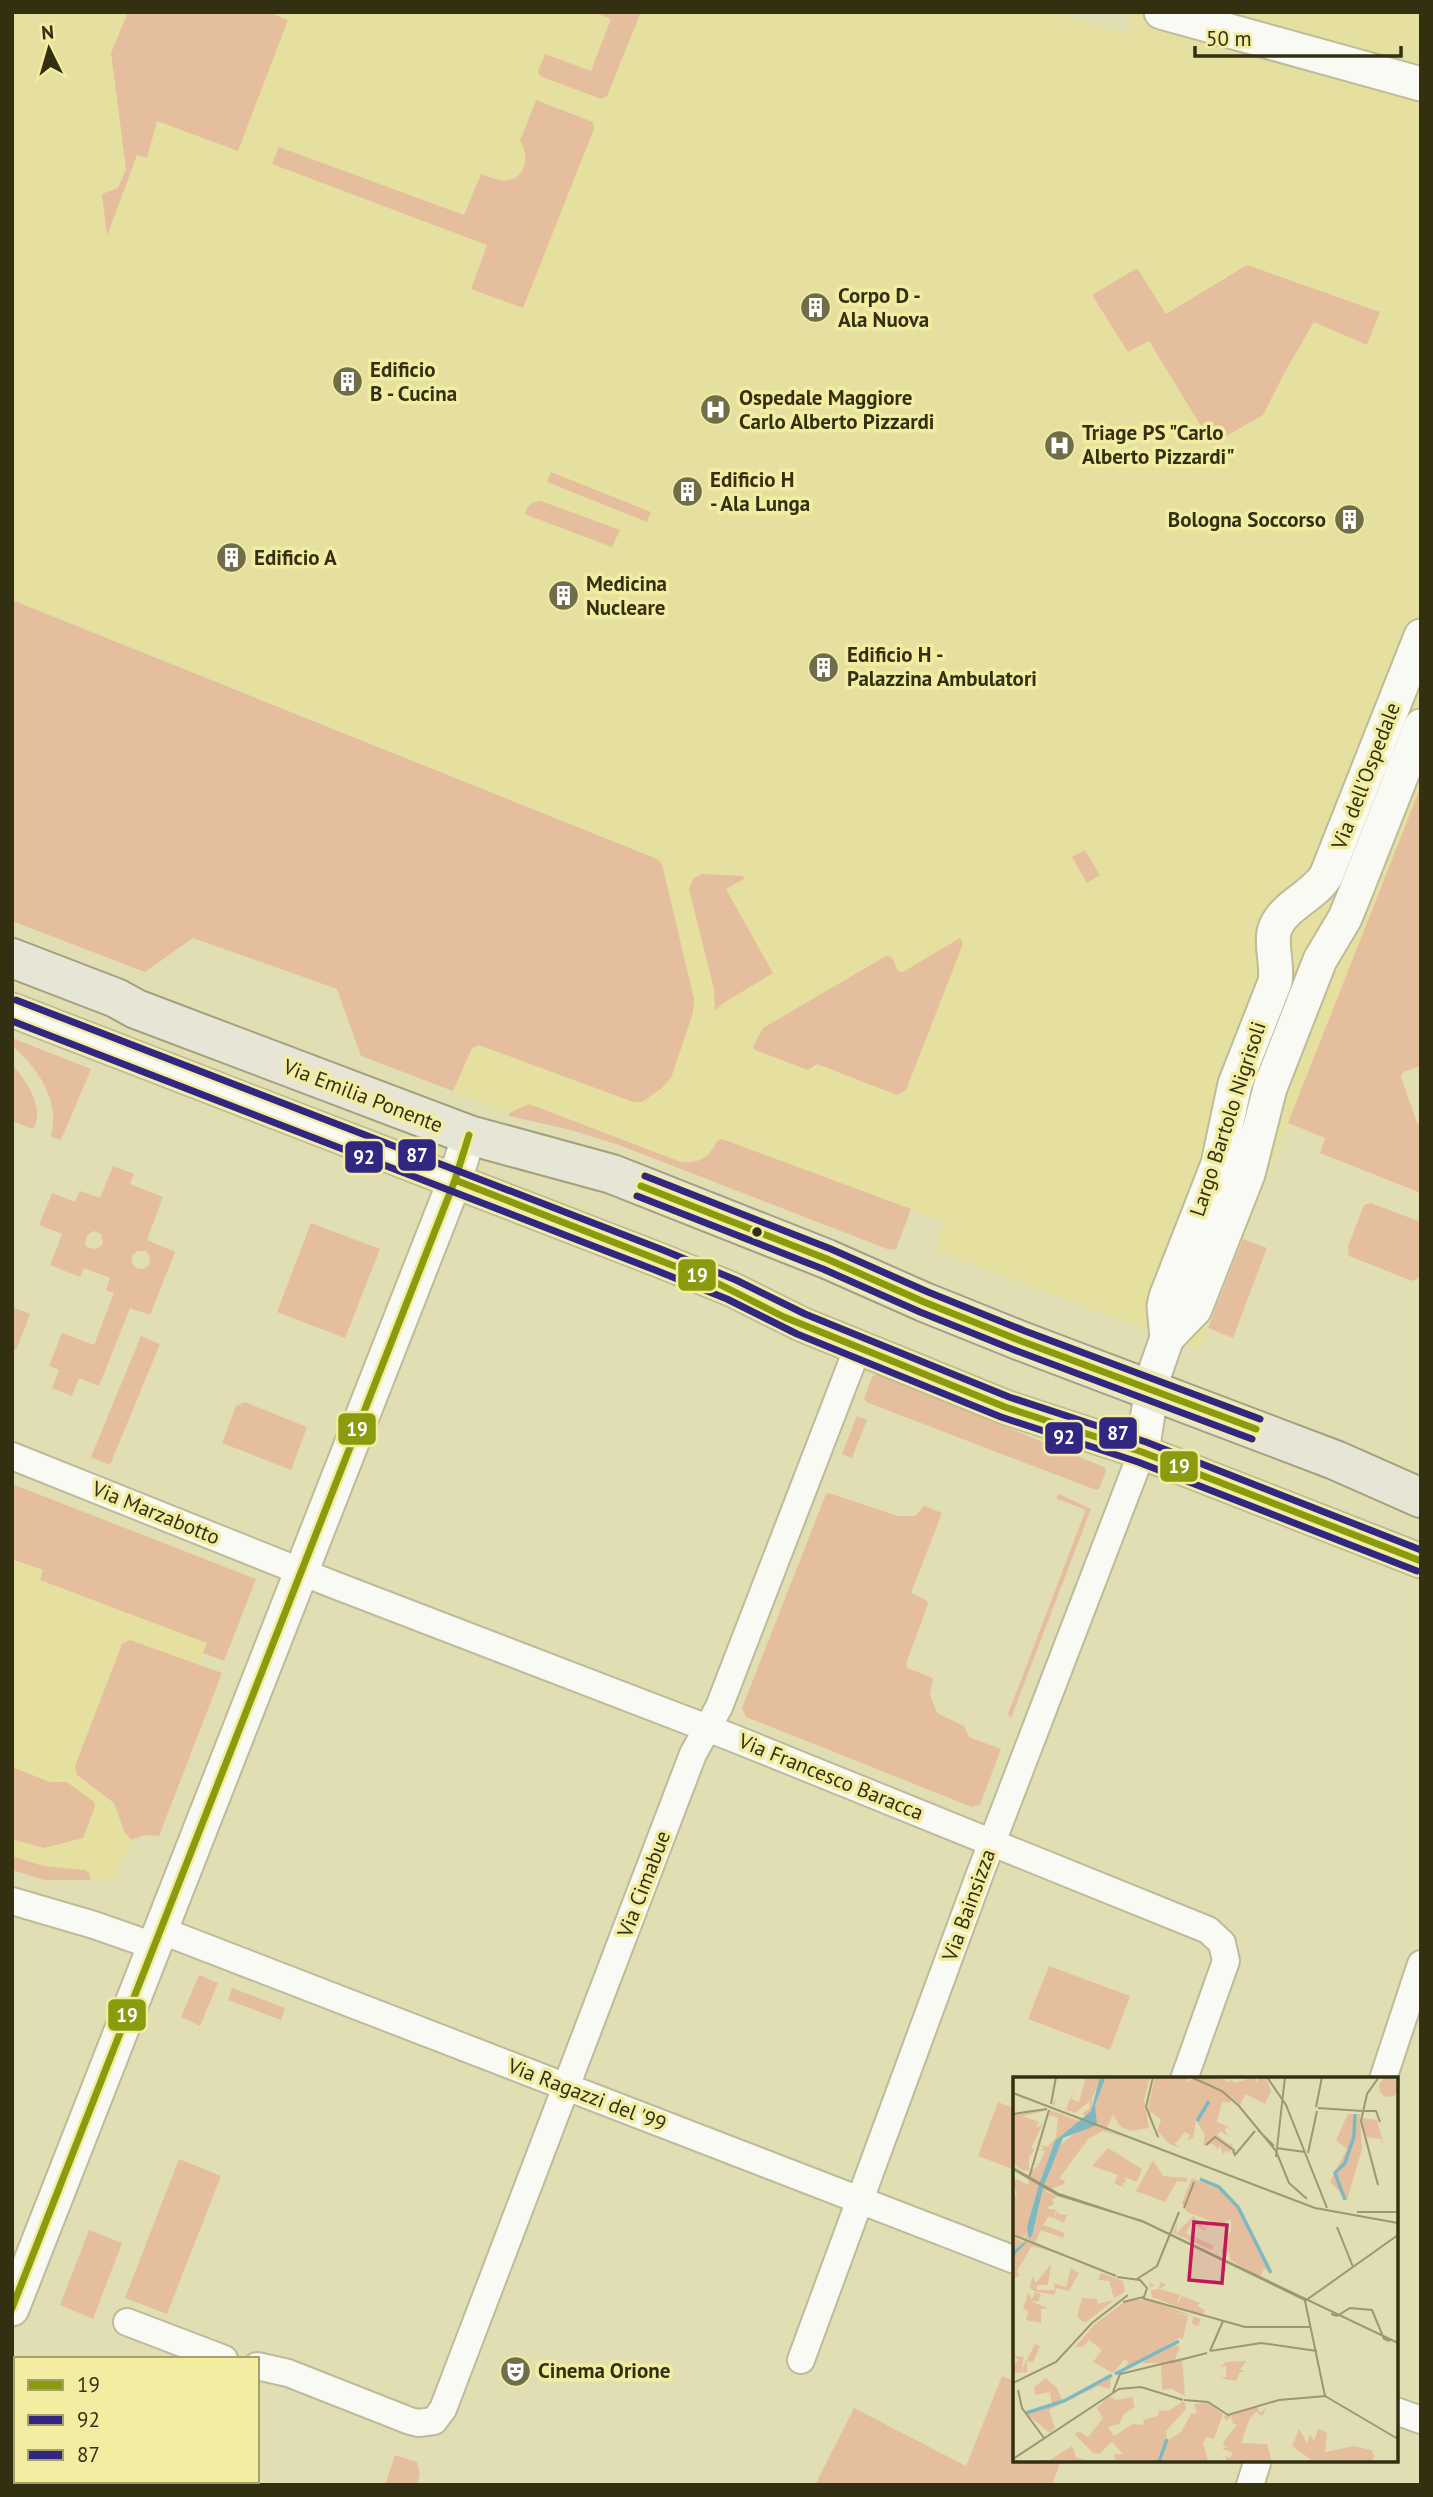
<svg xmlns="http://www.w3.org/2000/svg" width="1433" height="2497" font-family="'PT Sans',sans-serif">
<style>
.built{fill:#e5e09f}
.green{fill:#e5bf9d;fill-rule:evenodd}
.lines{fill:none;stroke-linecap:round;stroke-linejoin:round}
.minor-casing{stroke:#bdbb99;stroke-width:30}
.tertiary-casing{stroke:#bdbb99;stroke-width:37}
.primary-casing{stroke:#a3a07e;stroke-width:42}
.minor{stroke:#fafaf4;stroke-width:26}
.tertiary{stroke:#fafaf4;stroke-width:33}
.primary{stroke:#e6e5d6;stroke-width:38}
.bus-1-casing{stroke:#f3eda2;stroke-width:12}
.bus-2-casing{stroke:#f3eda2;stroke-width:12}
.bus-3-casing{stroke:#f3eda2;stroke-width:12}
.bus-1{stroke:#8a9c0d;stroke-width:7}
.bus-2{stroke:#312783;stroke-width:7}
.bus-3{stroke:#312783;stroke-width:7}
.bus-dot{fill:#333011;stroke:#f3eda2;stroke-width:2.5}
.labels{text-anchor:middle;stroke-width:7;stroke-linejoin:round;paint-order:stroke}
.poi-label{font-size:21px;font-weight:bold;fill:#333011;stroke:#f3eda2;text-anchor:start}
.street-label{font-size:21px;fill:#333011;stroke:#f3eda2}
.inset-river{fill:none;stroke:#7cb9c2;stroke-width:3.5}
.inset-road{fill:none;stroke:#9b9873;stroke-width:2}
.view{fill:#c2185b;fill-opacity:0.15;stroke:#c2185b;stroke-width:3.5}
.inset-edge{fill:none;stroke:#333011;stroke-width:3.5}
.line-badge{stroke:#f3eda2;stroke-width:2.5}
.badge-label{font-size:19px;text-anchor:middle;font-weight:bold;fill:#fff}
</style>
<rect width="100%" height="100%" fill="#e1deb4"/>
<path class="built" d="M12,12H1047L1126,34L1133,12H1421V786L1199,1350L941,1252L936,1250L945,1222L722,1139L717,1141L709,1155L704,1158L693,1162H681L530,1104L509,1113L361,1056L337,989L193,938L145,972L12,921Z
M12,1484L235,1571L199,1664L222,1673L159,1836L145,1835L132,1840L114,1879L111,1880H44L12,1870Z"/>
<path class="green" d="M128,12H268L288,20L238,151L157,121L147,158L137,155L107,236L102,194L118,188L126,169L111,53Z
M594,12H641L607,96L601,99L540,76L538,71L545,54L591,71L611,19Z
M536,100L593,122L594,129L523,308L471,289L487,245L272,164L279,147L464,215L481,174C490,177 500,182 510,180C527,176 529,154 520,141Z
M1247,265L1380,312L1367,345L1314,322L1286,370L1263,415L1212,444L1149,341L1128,352L1092,295L1137,268L1166,314Z
M551,472L651,512L647,522L547,482Z
M541,501L620,530L612,547L527,515L525,513C529,504 532,502 541,501Z
M12,600L657,859L662,864L694,999L693,1013L671,1078L662,1088L642,1102H633L479,1045L472,1048L453,1091L361,1056L337,989L193,938L145,972L12,921Z
M1421,786V1066L1403,1072L1401,1077L1417,1123L1421,1126V1193L1320,1153L1325,1138L1288,1123Z
M1085,850L1100,875L1087,883L1072,857Z
M702,874L743,876L744,879L726,889L773,973L722,1004L715,1011L714,989L689,889L693,879Z
M960,938L963,944L906,1090L897,1095L817,1064L808,1070L755,1050L753,1046L763,1028L886,956L892,957L898,971L903,972Z
M12,1038L91,1069L61,1140L51,1137C52,1129 54,1121 53,1114C51,1088 32,1062 12,1046Z
M12,1065C26,1079 46,1110 33,1129L12,1121Z
M529,1104L681,1162C699,1164 710,1157 717,1141L722,1139L911,1209L896,1249L890,1250L619,1145L571,1130L509,1116V1113Z
M113,1166L134,1174L130,1184L163,1197L147,1240L175,1252L150,1315L130,1308L99,1386L79,1378L72,1396L52,1388L59,1370L49,1366L62,1333L94,1345L114,1293L106,1290L110,1278L84,1268L80,1277L50,1265L62,1234L39,1225L52,1193L75,1202L80,1191L100,1198ZM94,1231L101,1234L103,1242L101,1246L95,1249L87,1247L85,1243L87,1235ZM138,1251H146L150,1257L149,1265L143,1269L136,1268L132,1262V1255Z
M1371,1203L1421,1222L1420,1277L1412,1281L1349,1256L1348,1247L1364,1205Z
M311,1223L380,1249L345,1338L277,1312Z
M1243,1239L1267,1248L1233,1338L1208,1328Z
M12,1307L30,1314L16,1350L12,1348Z
M141,1336L160,1344L110,1465L91,1457Z
M877,1374L1104,1467L1106,1471L1099,1489L1096,1490L866,1402L864,1399L872,1377Z
M245,1402L307,1427L291,1470L222,1443L236,1406Z
M857,1416L867,1420L852,1458L842,1454Z
M12,1484L256,1579L224,1661L203,1653L207,1643L40,1580L43,1570L12,1559Z
M829,1493L898,1516H915L924,1506L942,1513L911,1593L926,1600L928,1604L906,1664L907,1668L933,1678L930,1695L937,1713L964,1726L969,1737L1001,1749L980,1805L972,1807L746,1717L742,1708L826,1494Z
M1059,1494L1091,1509L1011,1718L1008,1714L1085,1512L1084,1509L1057,1499V1495Z
M130,1640L222,1673L159,1836L145,1835L131,1840L124,1831L114,1803L77,1775L75,1766L122,1644Z
M12,1767L50,1782H67L94,1802L95,1807L83,1838L44,1848L12,1839Z
M12,1856L43,1866L85,1870L89,1873L91,1880H44L12,1870Z
M1049,1966L1130,1996L1110,2050L1028,2019Z
M199,1975L218,1983L200,2026L181,2017Z
M232,1988L285,2008L281,2020L228,2000Z
M998,2102L1015,2109V2170L978,2156Z
M179,2159L221,2176L167,2314L125,2298Z
M89,2230L122,2243L93,2319L60,2305Z
M1002,2376L1015,2381V2460H1061L1052,2485H815L854,2408L966,2466Z
M395,2455L417,2462L420,2475L417,2485H385Z"/>
<g class="lines">
<defs>
<path id="minor" d="M12,1456L332,1584L733,1738L1208,1930L1222,1943L1226,1961L1184,2079
M12,1901L94,1925L154,1946
M160,1930L1015,2260
M1383,2079L1421,1964
M127,2322L224,2359
M801,2360L981,1871L1142,1452
M257,2366L288,2373L410,2421L418,2423L434,2421L443,2409L693,1754L719,1707L858,1347
M1396,2411L1421,2420
M1250,2485L1258,2460"/>
<path id="tertiary" d="M1161,12L1421,84
M12,1010L659,1260L731,1289L801,1324L1005,1407L1142,1452L1421,1561
M1167,1338L1164,1306L1166,1297L1218,1164L1235,1084L1275,982C1278,965 1271,948 1274,932C1280,907 1313,897 1326,876L1421,636
M1142,1452L1154,1375L1167,1338L1195,1309L1248,1174L1270,1088L1320,960L1345,918L1354,896L1421,726
M12,2309L455,1180L469,1135"/>
<path id="primary" d="M12,958L116,998L136,1009L469,1135L612,1174L827,1259L924,1302L1021,1341L1335,1460L1421,1498"/>
</defs>
<use href="#minor" class="minor-casing"/>
<use href="#tertiary" class="tertiary-casing"/>
<use href="#primary" class="primary-casing"/>
<use href="#minor" class="minor"/>
<use href="#tertiary" class="tertiary"/>
<use href="#primary" class="primary"/>
<defs>
<path id="bus-1" d="M455,1180L715,1282L784,1317L1005,1407L1142,1452L1421,1561
M641,1186L827,1259L924,1302L1021,1341L1256,1429
M12,2308L455,1180L469,1135"/>
<path id="bus-2" d="M12,1021L655,1270L727,1299L797,1334L1001,1417L1138,1462L1417,1571
M637,1196L823,1269L920,1312L1017,1351L1252,1439"/>
<path id="bus-3" d="M16,1000L663,1250L736,1280L805,1314L1009,1397L1146,1442L1421,1550
M645,1176L831,1249L928,1292L1025,1331L1260,1419"/>
</defs>
<use href="#bus-1" class="bus-1-casing"/>
<use href="#bus-2" class="bus-2-casing"/>
<use href="#bus-3" class="bus-3-casing"/>
<use href="#bus-1" class="bus-1"/>
<use href="#bus-2" class="bus-2"/>
<use href="#bus-3" class="bus-3"/>
</g>
<defs>
<symbol id="building-disc" viewBox="-11 -11 22 22"><circle r="9.5" fill="#706d4a" stroke="#f3eda2"/><path d="M-4-6H4V6H1V3H-1V6H-4ZM-2.5-4.3h1.7v1.8h-1.7ZM.8-4.3h1.7v1.8H.8ZM-2.5-1h1.7V.8h-1.7ZM.8-1h1.7V.8H.8Z" fill="#fff"/></symbol>
<symbol id="hospital-disc" viewBox="-11 -11 22 22"><circle r="9.5" fill="#706d4a" stroke="#f3eda2"/><path d="M-5-5h3v3.5h4V-5h3V5h-3V1.5h-4V5h-3Z" fill="#fff"/></symbol>
<symbol id="theatre-disc" viewBox="-11 -11 22 22"><circle r="9.5" fill="#706d4a" stroke="#f3eda2"/><path d="M-5-5.5Q0-4 5-5.5V0Q5 5 0 6Q-5 5-5 0ZM-3.3-2.5H-1v1.5H-3.3ZM1-2.5H3.3v1.5H1ZM-2.8 1Q0 5.5 2.8 1Z" fill="#fff"/></symbol>
</defs>
<g fill-rule="evenodd">
<use href="#building-disc" x="798" y="290" width="35" height="35"/>
<use href="#building-disc" x="330" y="364" width="35" height="35"/>
<use href="#hospital-disc" x="698" y="392" width="35" height="35"/>
<use href="#hospital-disc" x="1042" y="428" width="35" height="35"/>
<use href="#building-disc" x="670" y="474" width="35" height="35"/>
<use href="#building-disc" x="1332" y="502" width="35" height="35"/>
<use href="#building-disc" x="214" y="540" width="35" height="35"/>
<use href="#building-disc" x="546" y="578" width="35" height="35"/>
<use href="#building-disc" x="806" y="650" width="35" height="35"/>
<use href="#theatre-disc" x="498" y="2354" width="35" height="35"/>
</g>
<circle class="bus-dot" cx="757" cy="1232" r="6"/>
<g class="labels">
<g class="poi-label">
<text x="838" y="303">Corpo D -<tspan x="838" dy="24">Ala Nuova</tspan></text>
<text x="370" y="377">Edificio<tspan x="370" dy="24">B - Cucina</tspan></text>
<text x="739" y="405">Ospedale Maggiore<tspan x="739" dy="24">Carlo Alberto Pizzardi</tspan></text>
<text x="1082" y="440">Triage PS "Carlo<tspan x="1082" dy="24">Alberto Pizzardi"</tspan></text>
<text x="710" y="487">Edificio H<tspan x="710" dy="24">- Ala Lunga</tspan></text>
<text x="1326" y="527" text-anchor="end">Bologna Soccorso</text>
<text x="254" y="565">Edificio A</text>
<text x="586" y="591">Medicina<tspan x="586" dy="24">Nucleare</tspan></text>
<text x="847" y="662">Edificio H -<tspan x="847" dy="24">Palazzina Ambulatori</tspan></text>
<text x="538" y="2378">Cinema Orione</text>
</g>
<g class="street-label">
<text transform="translate(1366 776) rotate(-69)" y="7">Via dell'Ospedale</text>
<text transform="translate(363 1096) rotate(21)" y="7">Via Emilia Ponente</text>
<text transform="translate(1228 1119) rotate(-72)" y="7">Largo Bartolo Nigrisoli</text>
<text transform="translate(156 1513) rotate(22)" y="7">Via Marzabotto</text>
<text transform="translate(831 1777) rotate(22)" y="7">Via Francesco Baracca</text>
<text transform="translate(644 1884) rotate(-69)" y="7">Via Cimabue</text>
<text transform="translate(969 1905) rotate(-70)" y="7">Via Bainsizza</text>
<text transform="translate(587 2095) rotate(21)" y="7">Via Ragazzi del '99</text>
</g>
</g>
<g transform="translate(1013 2077)">
<rect width="385" height="385" fill="#e1deb4"/>
<path d="M73,0H90L79,21V37L73,38L82,42V28L92,0H137L131,23L136,51L118,54L108,50L100,38L93,53L113,61L90,54L75,62L48,99L47,102L52,104L51,107L32,114L44,119L39,123L41,127L33,131L43,133L41,141L45,133V137L54,138L51,146L36,139L30,148L52,156L50,161L28,153L22,165L45,176L19,169L4,194L7,199L1,201L0,180L19,159L30,111L47,68L81,42L69,37L76,32L77,24L62,36L39,27L43,22L42,28L53,32L61,12L58,22L66,25ZM142,0H174L175,5L182,0H203L197,2H212L214,6L218,2L217,7L219,2L221,6L242,0L244,6L246,0H253L258,14L252,27L233,17L227,28L218,20V26L209,25L204,45L216,50L212,52L214,59L208,54L204,58L217,68V66L219,67L220,69L216,77L214,73L210,77L207,68L205,73L200,67L190,69L192,58L183,43L180,61L174,63L177,58L172,55L162,67L167,71L157,67L144,54L148,43L138,35V42L141,41L138,44L147,61H145L134,35ZM366 10a10 10 0 1 1 20 0a10 10 0 1 1-20 0ZM19,33H36L9,39L26,45L23,51L30,47L18,71L22,73L16,80V94L9,93L0,86V38ZM37,33L66,44L42,65L14,150L17,155L19,146L18,156L12,167L0,174V160L10,165L14,156L9,161L0,157V119L4,118L0,106L4,102L15,108L17,95L26,88L20,86L26,87L32,74L24,72H31L27,68L34,70L43,61L44,49L39,48L44,49L45,41L38,38L36,43ZM335,37H347L349,72L334,123L317,105L334,72L323,63ZM349,41L364,43L372,72L368,62L352,60ZM95,71L129,92L124,105L111,100L113,105L108,107L112,110L107,109L101,106L105,98L79,89ZM140,83L150,99L174,101V105L164,104L152,125L123,114ZM179,101L205,111L227,134L256,195L251,191L247,201L217,183L216,174L212,181L208,174L218,153V142L208,148L174,135L169,126ZM180,139L191,151L197,145L192,154L179,146L173,156L201,169L199,173L160,156L164,145L163,157ZM38,187L35,208H24V213H42L41,206L53,210L58,191L66,196L56,214L44,211L41,218L21,214L17,211L19,199L23,206ZM88,196L110,204L112,215L101,221L96,204L85,203ZM136,205L142,209L137,210L138,213L146,212L147,205L153,207L147,212L167,218L164,227L169,219L187,226L184,229L192,233L189,239L139,220ZM22,215L28,217L25,225L17,224L35,231L28,232V246L13,243L15,234L10,231L15,216L19,222ZM69,221L84,222L85,227L101,223L72,246L64,240ZM114,223H137L188,242L185,249L179,247L180,239L151,233L175,239L170,262L166,261L152,269L161,266L167,271L162,282L169,281L172,319L159,312L149,313L148,286H129L147,273L113,290L115,284L111,283L100,296L80,285L89,273L76,263L70,270H62L82,247ZM22,267L27,269L20,285L14,284V295L0,296V288L6,283L0,280L1,273L2,279L11,280L8,294ZM233,284L227,293L232,295H227L223,304L207,301L213,300V289L207,290L213,285ZM98,299L97,312L85,309L36,333L42,351L37,356L12,336L50,325ZM33,301L44,311L50,324L39,327L37,315L22,318L21,310ZM96,319L103,323L119,320L122,330L111,337L106,347L95,350L101,359L120,347L131,348L130,343L145,339L146,333L155,334L171,324L173,332L153,354L154,364L168,355L178,337L184,336L181,327L195,326L210,337L201,362L193,360L190,366L195,384L103,385L101,377H110L99,365L86,377L80,376L52,347L62,357L66,354L75,360L90,341L84,331ZM255,329L249,339L243,335L237,341L228,366L254,367L259,385H215L212,379L218,381L219,375L209,372L215,369H210L211,364L224,348L219,346L222,339L219,344L218,339L214,344L210,339L244,330L247,336ZM286,352L294,366L297,357L301,364L305,352L314,355L312,375L341,369L358,373L362,380L357,385L300,384L279,369ZM59,369L63,380L78,385H13L37,383Z" fill="#e5bf9d"/>
<path d="M87,0L92,2L82,28L84,48L50,61L30,111L19,159L0,180V174L16,162L14,150L26,108L42,64L78,34Z" fill="#7cb9c2"/>
<path class="inset-river" d="M184,44L196,24M187,102L206,110L225,130L258,196M332,123L322,96L332,86L341,59L342,37M102,297L166,264M13,336L51,324L99,298M146,385L154,362"/>
<path class="inset-road" d="M140,0L133,30L145,60M178,0L209,14L226,29L263,74L276,106L294,122M254,0L273,28L314,131M0,16L302,131L385,146M38,27L43,0M303,30L309,0M305,31L349,34M350,34H363L367,45M0,37L34,32M245,53L261,69M193,68L202,60L222,74M263,71L292,75M220,74L222,78L242,54M295,76L304,34M263,80L272,0M0,91L46,117L131,145L292,223M0,92L45,118L129,144L385,266M16,101L36,33M365,108L348,44L354,17L366,0M171,131L181,105M344,135H385M324,150L340,190M0,158L103,199M104,200L127,203L134,211L131,220L110,225M124,202L144,189L166,135M129,221L232,250H298M318,237L324,239L337,231L359,233L371,262L377,264M197,274L248,266L304,274M197,274L210,244M159,285L194,276M0,306L43,285L79,246L115,218M105,312L128,310L170,323M5,313L9,331L31,361M100,315L107,297L161,284M312,319L292,224L385,158M312,319L385,362M171,323L195,325L215,338L266,323L313,319M0,382L106,312"/>
<path class="view" d="M181,145L214,148L209,206L176,203Z"/>
<rect width="385" height="385" class="inset-edge"/>
</g>
<g class="line-badge">
<rect x="397" y="1138" width="40" height="34" rx="7" fill="#312783"/>
<rect x="344" y="1140" width="40" height="34" rx="7" fill="#312783"/>
<rect x="677" y="1258" width="40" height="34" rx="7" fill="#8a9c0d"/>
<rect x="337" y="1412" width="40" height="34" rx="7" fill="#8a9c0d"/>
<rect x="1098" y="1416" width="40" height="34" rx="7" fill="#312783"/>
<rect x="1044" y="1421" width="40" height="34" rx="7" fill="#312783"/>
<rect x="1159" y="1450" width="40" height="33" rx="7" fill="#8a9c0d"/>
<rect x="107" y="1998" width="40" height="34" rx="7" fill="#8a9c0d"/>
</g>
<g class="badge-label">
<text x="417" y="1162">87</text>
<text x="364" y="1164">92</text>
<text x="697" y="1282">19</text>
<text x="357" y="1436">19</text>
<text x="1118" y="1440">87</text>
<text x="1064" y="1444">92</text>
<text x="1179" y="1473">19</text>
<text x="127" y="2022">19</text>
</g>
<rect width="1433" height="2497" fill="none" stroke="#333011" stroke-width="28"/>
<rect x="14" y="2357" width="245" height="126" fill="#f3eda2" stroke="#a6a168" stroke-width="2"/>
<rect x="28" y="2380" width="35" height="10" fill="#8a9c0d" stroke="#a6a168" stroke-width="2"/>
<text x="77" y="2392" font-size="21" fill="#333011">19</text>
<rect x="28" y="2415" width="35" height="10" fill="#312783" stroke="#a6a168" stroke-width="2"/>
<text x="77" y="2427" font-size="21" fill="#333011">92</text>
<rect x="28" y="2450" width="35" height="10" fill="#312783" stroke="#a6a168" stroke-width="2"/>
<text x="77" y="2462" font-size="21" fill="#333011">87</text>
<g transform="translate(49 49) rotate(355)" stroke="#f3eda2" stroke-width="5" paint-order="stroke">
<path d="M0-5L12 26L0 18L-12 26Z" fill="#333011"/>
<text y="-10" font-size="19" font-weight="bold" text-anchor="middle" fill="#333011">N</text>
</g>
<path d="M1195 46v10h206v-10" fill="none" stroke="#333011" stroke-width="3.5"/>
<text x="1206" y="46" font-size="21" fill="#333011" stroke="#f3eda2" stroke-width="5" paint-order="stroke">50 m</text>
</svg>
